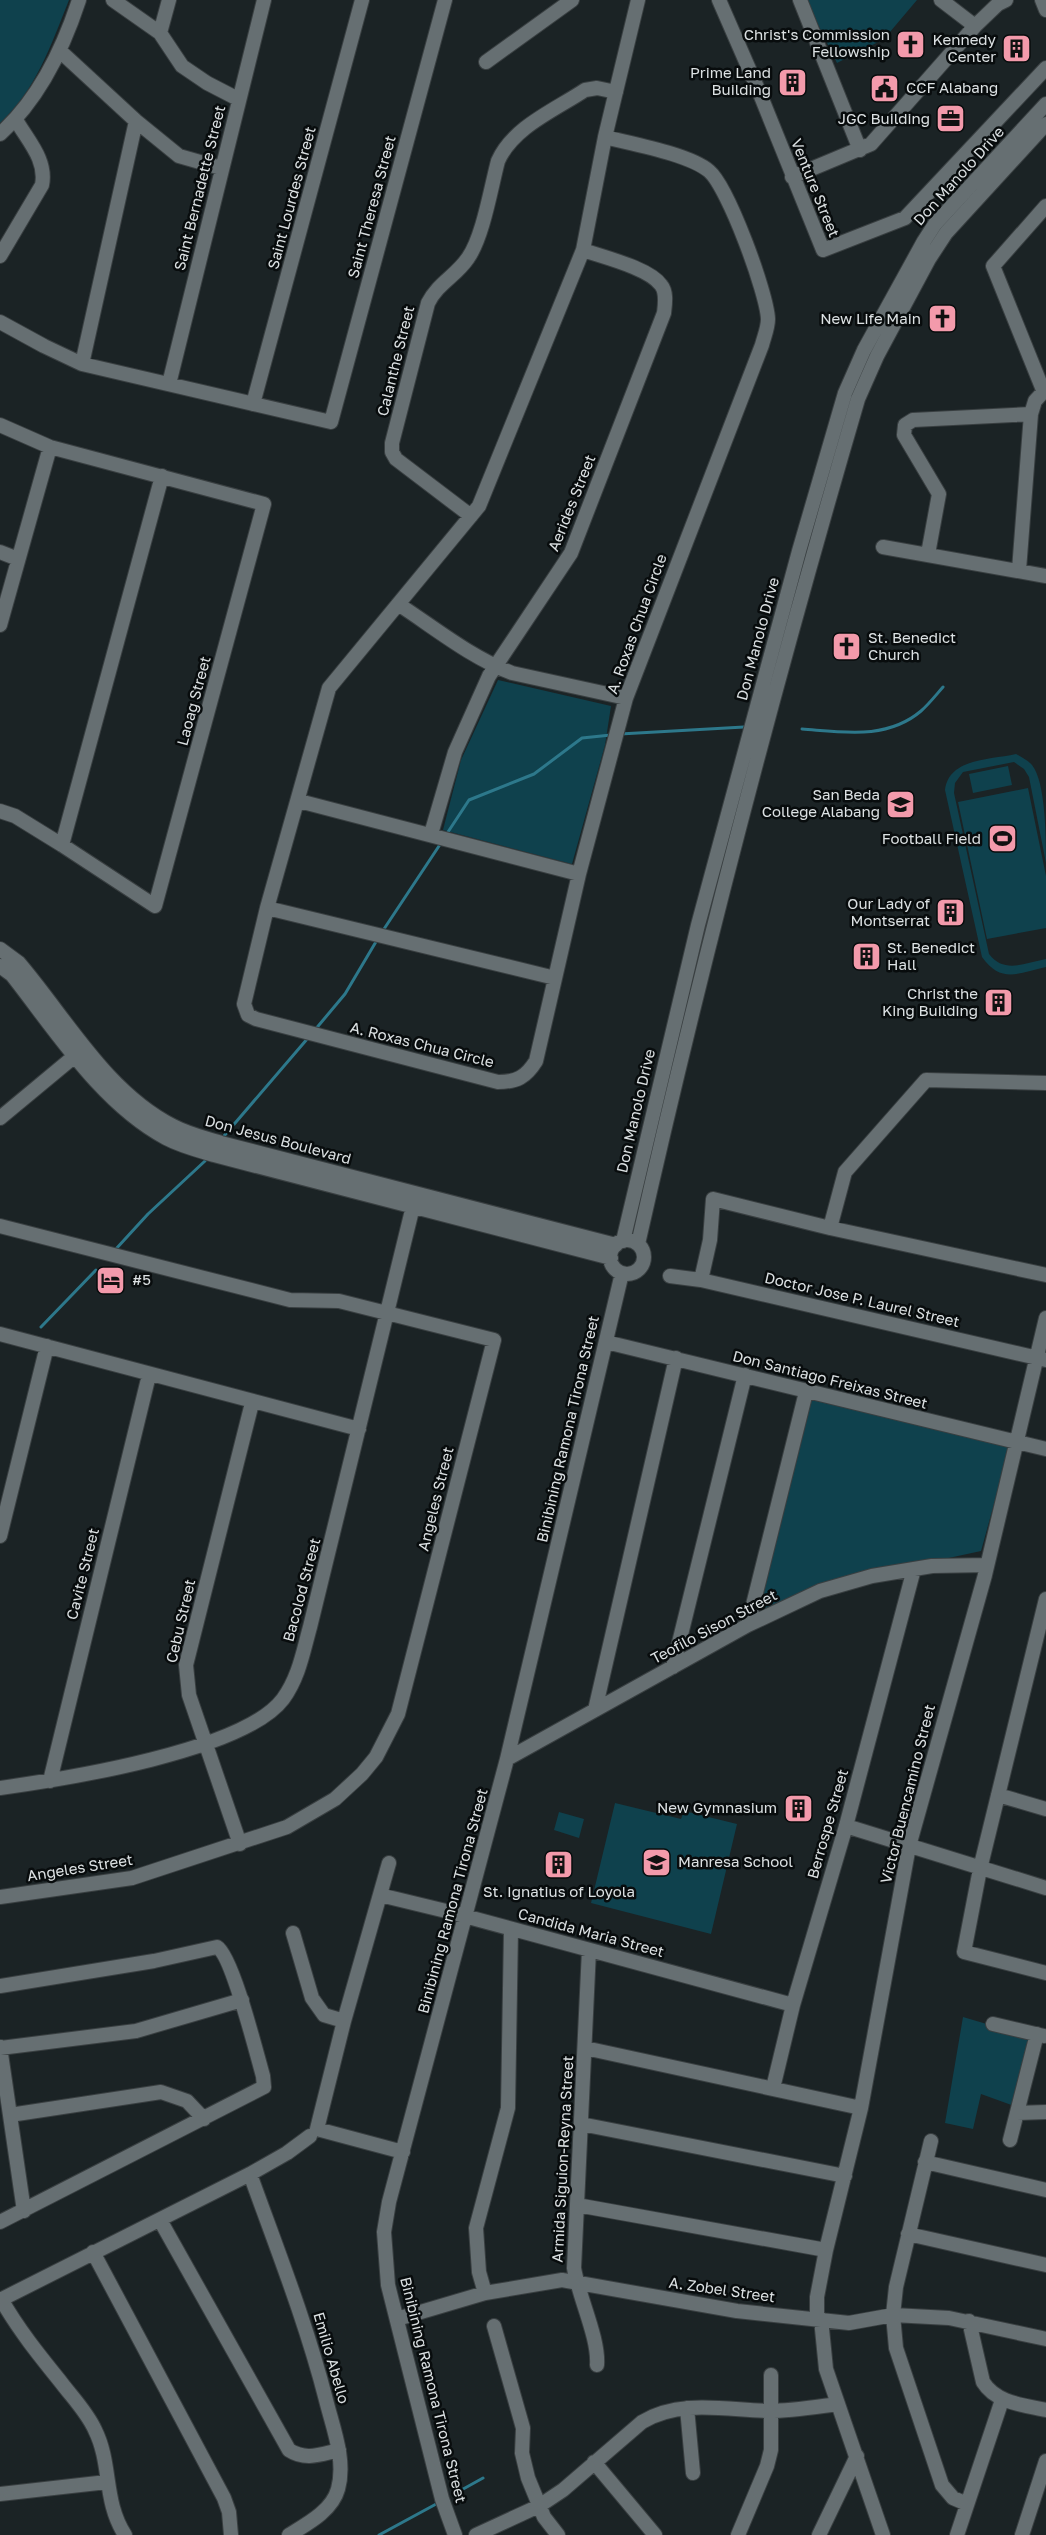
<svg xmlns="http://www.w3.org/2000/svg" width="1046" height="2535" font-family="'Golos Text',sans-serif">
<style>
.green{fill:#0f414d}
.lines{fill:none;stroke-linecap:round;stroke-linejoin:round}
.stream{stroke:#2d788b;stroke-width:3}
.minor-casing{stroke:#393f41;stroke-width:16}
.minor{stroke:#666f72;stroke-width:14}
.labels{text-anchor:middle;stroke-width:5;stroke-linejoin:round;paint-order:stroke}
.poi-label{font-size:15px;fill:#dce1e3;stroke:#080c0d;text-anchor:end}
.street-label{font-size:15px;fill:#dce1e3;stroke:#080c0d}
</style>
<rect width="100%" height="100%" fill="#1b2325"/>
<path class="green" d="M0,0H69C51,45 36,90 0,123Z
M806,0H917L884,39L837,63Z
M498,680L611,706L605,745L572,864L443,830L461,760Z
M1016,754C1021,757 1028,760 1032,765C1046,782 1046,840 1046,863L1029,777L1024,769L1014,762L963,772L955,783L954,793L989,954C1004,974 1025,963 1046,959V967C1019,973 1001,984 982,957L945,790C949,758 990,760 1016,754Z
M1008,766L1012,785L973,793L969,774Z
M1028,788L1046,876V928L987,939L958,802Z
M807,1394L1010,1446L981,1551L856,1578L759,1611Z
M615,1803L681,1819L684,1811L737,1824L711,1934L591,1903Z
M559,1812L584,1819L579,1838L554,1830Z
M963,2017L1034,2038L1017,2107L981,2094L973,2129L945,2123Z"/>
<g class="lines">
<path class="stream" d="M802,729C843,732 887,740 921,711C929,704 936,695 943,687
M620,734L744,727
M446,835L469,800L534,774L582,738L611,735
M382,932L441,843
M314,1031L345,994L377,940
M224,1136L308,1038
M115,1250L148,1214L205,1161
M41,1327L96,1270
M456,2493L483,2478
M379,2535L438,2503"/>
<defs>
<path id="minor" d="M113,0L160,33L182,66L207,83L238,99
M719,0L760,94L823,250L905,218L1046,68
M800,0L860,150
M941,0L975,26
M1042,0L1046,10
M160,33L169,0
M60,51L136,121L179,156L221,168
M486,62L572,0
M0,134C39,99 63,49 79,0
M605,137C632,144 689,154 709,171C728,187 767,293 768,319C768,328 764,337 762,345L626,698L579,874L536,1061C526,1077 517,1082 498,1082L256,1019L248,1015L244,1004L267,908L329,688L479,506L583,250L605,137L638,0
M792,177L871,144L975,26L998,4L1006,0
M0,256L42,185C47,160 28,141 16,120
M0,322L44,346L82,364L331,422L445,0
M82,364L136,121
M169,384L264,0
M1043,390L993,266L1046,206
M253,404L362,0
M0,425L50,447L264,504L155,906L62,845L15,816L0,811
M471,516L396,459L392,452V443L428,303C438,283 456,276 468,258C483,237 491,187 498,161C513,127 555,110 585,90L597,88L616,92
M883,547L1046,576
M0,552L18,559
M928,554L939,494L904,435L905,425L913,420L1031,414
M1019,570L1031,414L1035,401L1046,389
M398,604C435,628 470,657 512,673L626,698
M0,625L50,447
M299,801L579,874
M431,834L455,752L489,676L571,553L664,313C665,304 667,292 661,285C649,268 603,257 583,250
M62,845L162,476
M267,908L555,978
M0,949L19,963C66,1018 106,1092 173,1126C188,1134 205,1138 221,1143L616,1245
M0,966L12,975C56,1031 102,1104 166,1138C181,1146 197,1150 214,1155L611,1258
M0,1118L82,1050
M0,1226L290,1300L339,1301L494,1340L398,1714L376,1757L362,1774L335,1799L287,1827L132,1878L0,1897
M830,1228L845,1172L926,1080L1046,1083
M610 1257a17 17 0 1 1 34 0a17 17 0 1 1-34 0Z
M623,1241L698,925L799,551L845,393L864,350L924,241L935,224L1046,104
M638,1244C702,960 776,679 858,399L877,356L929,259L946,233L1046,124
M670,1276L701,1280L1046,1360
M701,1280L710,1240L713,1199L830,1228L1046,1275
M0,1334L359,1429
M606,1342L1046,1449
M0,1536L47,1346
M1046,1599L980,1869L964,1952L1046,1973
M748,1625L806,1392
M673,1667L745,1375
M595,1710L676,1358
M507,1759L748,1625L820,1591L872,1576L932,1566L987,1565
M50,1781L149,1375
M0,1788C65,1779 244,1751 283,1699C299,1677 303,1652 310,1627L416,1194
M998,1795L1046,1809
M846,1826L1046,1888
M240,1844L189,1695L186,1665L252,1403
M389,1863L344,2021L317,2129L403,2152
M380,1895L446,1911L793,2005
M293,1933L312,1998L324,2015L344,2021
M589,1950L574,2268C579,2298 599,2338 597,2365
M0,1986L154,1961L217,1947C232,1955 257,2055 263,2076L264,2087L0,2222
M993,2024L1044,2036
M0,2047L24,2211
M0,2048L136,2031L242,2000
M585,2048L861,2108
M773,2088L793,2005L846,1826L914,1569
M1017,2113L1046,2112
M10,2115L161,2092L187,2101L204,2119
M581,2124L845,2176
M1010,2140L1037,2034
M931,2141L896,2287L893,2315L896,2348L942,2485L953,2498L967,2504
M925,2162L1046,2190
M250,2174C277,2249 306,2322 326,2400C333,2428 346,2460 338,2489C332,2511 307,2524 289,2535
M577,2205L826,2250
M160,2220L289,2450C306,2461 321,2454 339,2450
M908,2234L1046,2265
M93,2252L224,2498L229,2512L231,2535
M485,2293L479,2272L476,2228L508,2108L511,1929
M1,2299C18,2329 39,2355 60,2381C72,2397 87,2412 95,2430C112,2464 103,2501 125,2535
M0,2300L250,2174L287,2153L310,2136
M817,2318V2297L826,2250L861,2108L909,1846L985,1575L1046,1318
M397,2319L485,2293L562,2280L737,2311L849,2323L893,2315L949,2318L1046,2339
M821,2319L826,2369L883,2535
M969,2321L983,2382C996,2403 1023,2405 1046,2410
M494,2326L523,2428L522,2453L528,2478L544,2517L558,2535
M687,2408L693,2473
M594,2462L655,2535
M0,2494L107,2482
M455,2535L442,2499L388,2285L384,2232L389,2202L507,1759L622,1273
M476,2535L539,2506L563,2490L642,2422C680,2399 726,2410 769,2411C791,2411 815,2407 838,2404
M738,2535L767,2466L771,2450V2375
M819,2535L857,2456
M957,2535L1002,2400
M1022,2535L1046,2461"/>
</defs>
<use href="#minor" class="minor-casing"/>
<use href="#minor" class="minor"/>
</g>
<defs>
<symbol id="church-square" viewBox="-11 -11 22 22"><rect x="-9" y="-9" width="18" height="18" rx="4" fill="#f39aab" stroke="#080c0d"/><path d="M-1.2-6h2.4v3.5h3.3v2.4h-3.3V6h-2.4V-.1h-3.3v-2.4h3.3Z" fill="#111"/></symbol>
<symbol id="building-square" viewBox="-11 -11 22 22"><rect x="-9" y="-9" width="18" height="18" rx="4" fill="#f39aab" stroke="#080c0d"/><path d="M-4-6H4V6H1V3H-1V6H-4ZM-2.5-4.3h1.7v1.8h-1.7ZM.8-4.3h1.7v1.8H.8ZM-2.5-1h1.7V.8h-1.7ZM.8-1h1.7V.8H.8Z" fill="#111"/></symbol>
<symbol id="civic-square" viewBox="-11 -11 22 22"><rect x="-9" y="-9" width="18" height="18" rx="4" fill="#f39aab" stroke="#080c0d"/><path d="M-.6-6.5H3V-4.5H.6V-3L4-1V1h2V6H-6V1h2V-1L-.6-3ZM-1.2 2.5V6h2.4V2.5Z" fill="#111"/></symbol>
<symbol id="office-square" viewBox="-11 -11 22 22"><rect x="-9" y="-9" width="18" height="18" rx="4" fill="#f39aab" stroke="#080c0d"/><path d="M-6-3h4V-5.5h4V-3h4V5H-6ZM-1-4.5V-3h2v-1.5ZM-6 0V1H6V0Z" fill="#111"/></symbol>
<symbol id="university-square" viewBox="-11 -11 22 22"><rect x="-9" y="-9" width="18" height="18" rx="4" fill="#f39aab" stroke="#080c0d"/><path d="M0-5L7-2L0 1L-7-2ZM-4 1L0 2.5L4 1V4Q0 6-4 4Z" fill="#111"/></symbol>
<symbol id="stadium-square" viewBox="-11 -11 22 22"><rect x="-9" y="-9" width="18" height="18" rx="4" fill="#f39aab" stroke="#080c0d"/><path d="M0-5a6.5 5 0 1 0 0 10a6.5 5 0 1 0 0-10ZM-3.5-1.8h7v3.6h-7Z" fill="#111"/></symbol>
<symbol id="hotel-square" viewBox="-11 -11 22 22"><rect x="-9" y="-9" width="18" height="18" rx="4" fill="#f39aab" stroke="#080c0d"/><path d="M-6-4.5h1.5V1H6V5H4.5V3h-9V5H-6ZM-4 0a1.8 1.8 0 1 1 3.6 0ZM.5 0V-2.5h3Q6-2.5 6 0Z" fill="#111"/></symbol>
<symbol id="school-square" viewBox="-11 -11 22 22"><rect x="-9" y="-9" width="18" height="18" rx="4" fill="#f39aab" stroke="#080c0d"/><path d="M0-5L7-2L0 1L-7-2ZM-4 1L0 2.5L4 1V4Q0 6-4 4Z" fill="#111"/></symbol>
</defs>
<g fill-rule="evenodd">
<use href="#church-square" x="894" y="28" width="33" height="33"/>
<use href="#building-square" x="1000" y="32" width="33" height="33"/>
<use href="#building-square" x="776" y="66" width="33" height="33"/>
<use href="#civic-square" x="868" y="72" width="33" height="33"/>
<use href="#office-square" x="934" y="102" width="33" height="33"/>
<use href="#church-square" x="926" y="302" width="33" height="33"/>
<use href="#church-square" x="830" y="630" width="33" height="33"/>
<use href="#university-square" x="884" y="788" width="33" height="33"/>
<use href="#stadium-square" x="986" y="822" width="33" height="33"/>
<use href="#building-square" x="934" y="896" width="33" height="33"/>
<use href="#building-square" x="850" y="940" width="33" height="33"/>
<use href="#building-square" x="982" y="986" width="33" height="33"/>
<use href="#hotel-square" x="94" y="1264" width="33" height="33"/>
<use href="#building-square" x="782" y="1792" width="33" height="33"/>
<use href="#school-square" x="640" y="1846" width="33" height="33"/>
<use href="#building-square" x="542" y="1848" width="33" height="33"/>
</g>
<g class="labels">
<g class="poi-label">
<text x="890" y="40">Christ's Commission<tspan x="890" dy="17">Fellowship</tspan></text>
<text x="996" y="45">Kennedy<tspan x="996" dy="17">Center</tspan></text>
<text x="771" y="78">Prime Land<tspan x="771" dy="17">Building</tspan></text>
<text x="906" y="93" text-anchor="start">CCF Alabang</text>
<text x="930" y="124">JGC Building</text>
<text x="921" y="324">New Life Main</text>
<text x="868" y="643" text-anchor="start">St. Benedict<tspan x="868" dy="17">Church</tspan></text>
<text x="880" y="800">San Beda<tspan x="880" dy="17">College Alabang</tspan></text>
<text x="981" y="844">Football Field</text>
<text x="930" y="909">Our Lady of<tspan x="930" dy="17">Montserrat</tspan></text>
<text x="887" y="953" text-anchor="start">St. Benedict<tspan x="887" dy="17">Hall</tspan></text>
<text x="978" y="999">Christ the<tspan x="978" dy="17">King Building</tspan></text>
<text x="132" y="1285" text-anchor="start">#5</text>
<text x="777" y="1813">New Gymnasium</text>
<text x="678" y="1867" text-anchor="start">Manresa School</text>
<text x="559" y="1897" text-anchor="middle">St. Ignatius of Loyola</text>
</g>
<g class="street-label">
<text transform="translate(959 176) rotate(-48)" y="5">Don Manolo Drive</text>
<text transform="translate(200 188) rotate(-76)" y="5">Saint Bernadette Street</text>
<text transform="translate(815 188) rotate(68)" y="5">Venture Street</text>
<text transform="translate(292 198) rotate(-75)" y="5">Saint Lourdes Street</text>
<text transform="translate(372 207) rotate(-75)" y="5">Saint Theresa Street</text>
<text transform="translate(396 361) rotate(-76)" y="5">Calanthe Street</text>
<text transform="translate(572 503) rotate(-68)" y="5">Aerides Street</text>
<text transform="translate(637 624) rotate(-70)" y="5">A. Roxas Chua Circle</text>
<text transform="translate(758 639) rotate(-75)" y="5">Don Manolo Drive</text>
<text transform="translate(194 701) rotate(-75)" y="5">Laoag Street</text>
<text transform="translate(422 1045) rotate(14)" y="5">A. Roxas Chua Circle</text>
<text transform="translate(636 1111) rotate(-77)" y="5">Don Manolo Drive</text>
<text transform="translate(278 1140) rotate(15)" y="5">Don Jesus Boulevard</text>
<text transform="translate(862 1300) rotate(13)" y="5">Doctor Jose P. Laurel Street</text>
<text transform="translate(830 1380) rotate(14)" y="5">Don Santiago Freixas Street</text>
<text transform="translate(568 1429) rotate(-77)" y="5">Binibining Ramona Tirona Street</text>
<text transform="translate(436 1499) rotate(-76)" y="5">Angeles Street</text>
<text transform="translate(83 1574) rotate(-76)" y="5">Cavite Street</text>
<text transform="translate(302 1590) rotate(-75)" y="5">Bacolod Street</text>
<text transform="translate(181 1621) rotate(-77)" y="5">Cebu Street</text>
<text transform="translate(714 1627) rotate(-28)" y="5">Teofilo Sison Street</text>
<text transform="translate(908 1794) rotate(-76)" y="5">Victor Buencamino Street</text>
<text transform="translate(828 1824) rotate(-74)" y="5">Berrospe Street</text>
<text transform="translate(80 1868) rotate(-9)" y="5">Angeles Street</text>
<text transform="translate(453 1901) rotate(-75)" y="5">Binibining Ramona Tirona Street</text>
<text transform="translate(591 1933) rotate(15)" y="5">Candida Maria Street</text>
<text transform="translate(563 2159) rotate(-87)" y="5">Armida Siguion-Reyna Street</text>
<text transform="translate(722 2290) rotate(8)" y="5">A. Zobel Street</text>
<text transform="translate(331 2358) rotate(74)" y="5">Emilio Abello</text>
<text transform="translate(433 2390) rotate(76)" y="5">Binibining Ramona Tirona Street</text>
</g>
</g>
</svg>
